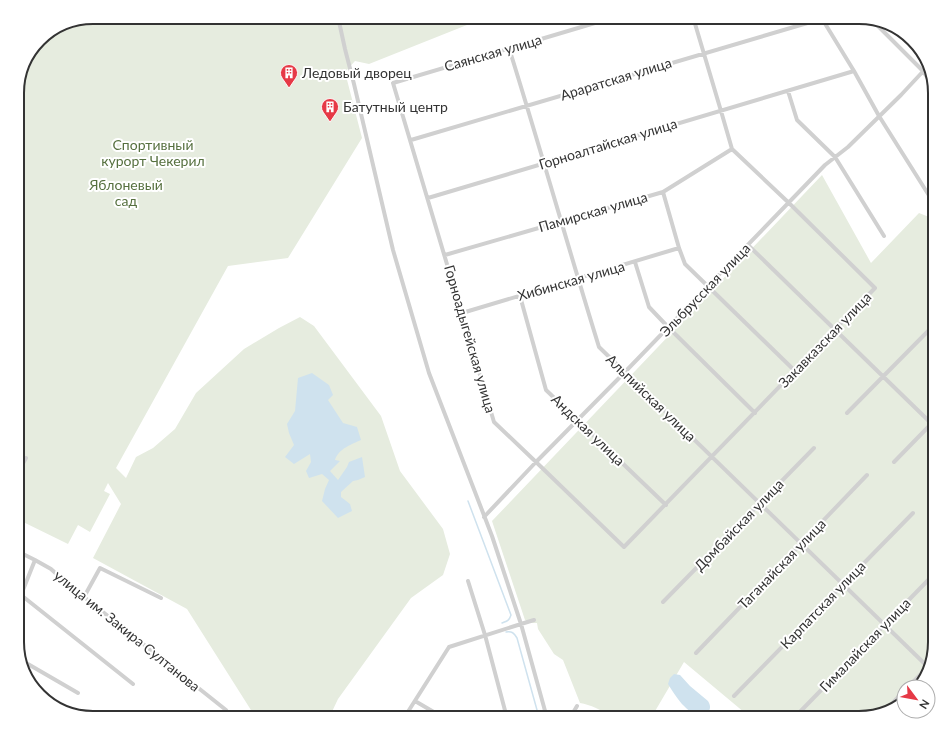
<svg xmlns="http://www.w3.org/2000/svg" width="952" height="735" font-family="Lato,sans-serif">
<style>
.green{fill:#e6ecdf}
.water{fill:#cfe2ee}
.lines{fill:none;stroke-linecap:round;stroke-linejoin:round}
.stream{stroke:#cfe2ee;stroke-width:1.5}
.minor{stroke:#d0d0d0;stroke-width:4}
.labels{text-anchor:middle;stroke-width:4;stroke-linejoin:round;paint-order:stroke}
.street-label{font-size:14px;fill:#333;stroke:#fff}
.poi-label{font-size:14px;fill:#333;stroke:#fff;text-anchor:start}
.park-label{font-size:14px;fill:#56703f;stroke:#fff}
.rim{fill:none;stroke:#333;stroke-width:2}
</style>
<rect width="100%" height="100%" fill="#fff"/>
<path class="green" d="M93,17H487L369,64L355,61L345,72L362,138L288,258L228,266L116,468L126,478L136,457L153,448L175,429L196,393L244,349L279,328L300,317L314,326L381,416L400,471L443,529L450,554L443,575L411,598L338,699L329,718H256L187,609L93,558L121,504L108,483L104,491L110,494L90,532L78,525L68,544L17,519V88L25,59L43,36Z
M822,175L871,263L919,213L934,219L935,231V643L920,687H904V701L893,710L859,718H751L684,662L651,718H608C603,709 590,705 580,703L563,660L554,654L538,629L537,623H529L525,620L492,521Z"/>
<path class="water" d="M312,373L329,385L333,395L328,400L343,423L357,427L361,440C352,444 338,449 335,460L340,461L330,471L338,480L347,467L349,462L362,457L365,477L358,480L353,481L341,492V497L350,504L352,511L338,518L322,501L325,489L329,480L322,474L309,478L306,471L311,462L310,454L294,464L285,457L294,445L289,433L287,424L295,411L298,378Z
M674,674L680,675L690,686L708,701C713,709 708,713 702,717C686,713 676,697 668,684L670,678Z"/>
<g class="lines">
<path class="stream" d="M468,501L511,615C509,621 507,621 502,623
M506,632C512,631 514,633 517,638L537,710V715L535,718"/>
<path class="minor" d="M338,17L345,49L354,84L393,250L429,373L492,536L521,624L547,718
M615,17L393,83L494,422L536,462L624,547L875,288L789,203L732,149L721,111L693,17
M821,17L854,71L879,116L935,205
M874,22L923,71L934,87
M509,48C540,147 568,247 599,347L927,666
M788,91L797,120L835,157L884,236
M411,140L821,19
M663,192L679,248L685,264L795,371
M428,198L854,71
M748,245L935,427
M445,255L663,192L732,149
M635,262L649,307L668,327L755,413
M520,296L546,390L666,505
M462,313L679,248
M847,413L935,324
M894,462L935,420
M17,474L26,458
M484,517L536,462L624,373L825,165L848,147L901,95L929,65
M17,551L35,560L51,569L64,581L226,710L231,718
M468,581L485,635L507,718
M17,594L21,595L133,684
M84,597L100,568L161,598
M663,602L814,448
M17,605L35,560
M696,653L867,475
M21,660L78,693
M908,687L926,669
M734,696L913,513
M415,701L444,718
M884,712L904,691
M404,718L449,647L521,624L534,620
M570,718L577,706
M794,718L935,573"/>
</g>
<defs>
<symbol id="building-pin" viewBox="-11 -11 22 30"><path d="M0 17L-7.5 6A9.5 9.5 0 1 1 7.5 6Z" fill="#e63946" stroke="#fff"/><path d="M-4-6H4V6H1V3H-1V6H-4ZM-2.5-4.3h1.7v1.8h-1.7ZM.8-4.3h1.7v1.8H.8ZM-2.5-1h1.7V.8h-1.7ZM.8-1h1.7V.8H.8Z" fill="#fff"/></symbol>
</defs>
<g fill-rule="evenodd">
<use href="#building-pin" x="279" y="63" width="20" height="27"/>
<use href="#building-pin" x="320" y="97" width="20" height="27"/>
</g>
<g class="labels">
<g class="street-label">
<text transform="translate(493 53) rotate(-16)" y="5">Саянская улица</text>
<text transform="translate(616 79) rotate(-17)" y="5">Араратская улица</text>
<text transform="translate(608 144) rotate(-17)" y="5">Горноалтайская улица</text>
<text transform="translate(593 212) rotate(-16)" y="5">Памирская улица</text>
<text transform="translate(571 281) rotate(-16)" y="5">Хибинская улица</text>
<text transform="translate(705 290) rotate(-46)" y="5">Эльбрусская улица</text>
<text transform="translate(470 339) rotate(74)" y="5">Горноадыгейская улица</text>
<text transform="translate(825 340) rotate(-46)" y="5">Закавказская улица</text>
<text transform="translate(651 398) rotate(44)" y="5">Альпийская улица</text>
<text transform="translate(588 430) rotate(44)" y="5">Андская улица</text>
<text transform="translate(739 525) rotate(-46)" y="5">Домбайская улица</text>
<text transform="translate(782 564) rotate(-46)" y="5">Таганайская улица</text>
<text transform="translate(823 605) rotate(-46)" y="5">Карпатская улица</text>
<text transform="translate(127 631) rotate(39)" y="5">улица им. Закира Султанова</text>
<text transform="translate(865 645) rotate(-46)" y="5">Гималайская улица</text>
</g>
<g class="poi-label">
<text x="302" y="78">Ледовый дворец</text>
<text x="343" y="112">Батутный центр</text>
</g>
<g class="park-label">
<text x="153" y="150">Спортивный<tspan x="153" dy="16">курорт Чекерил</tspan></text>
<text x="126" y="190">Яблоневый<tspan x="126" dy="16">сад</tspan></text>
</g>
</g>
<path d="M0 0H952V735H0ZM93 24H859A69 69 0 0 1 928 93V642A69 69 0 0 1 859 711H93A69 69 0 0 1 24 642V93A69 69 0 0 1 93 24Z" fill="#fff" fill-rule="evenodd"/>
<path class="rim" d="M93 24H859A69 69 0 0 1 928 93V642A69 69 0 0 1 859 711H93A69 69 0 0 1 24 642V93A69 69 0 0 1 93 24Z"/>
<g transform="translate(916 699) rotate(122)"><circle r="19" fill="#ffffff" stroke="#adadad"/>
<path d="M0-3L7 15L0 10L-7 15Z" fill="#e63946"/>
<text y="-6" font-size="11" font-weight="bold" text-anchor="middle" fill="#333333">N</text>
</g>
</svg>
